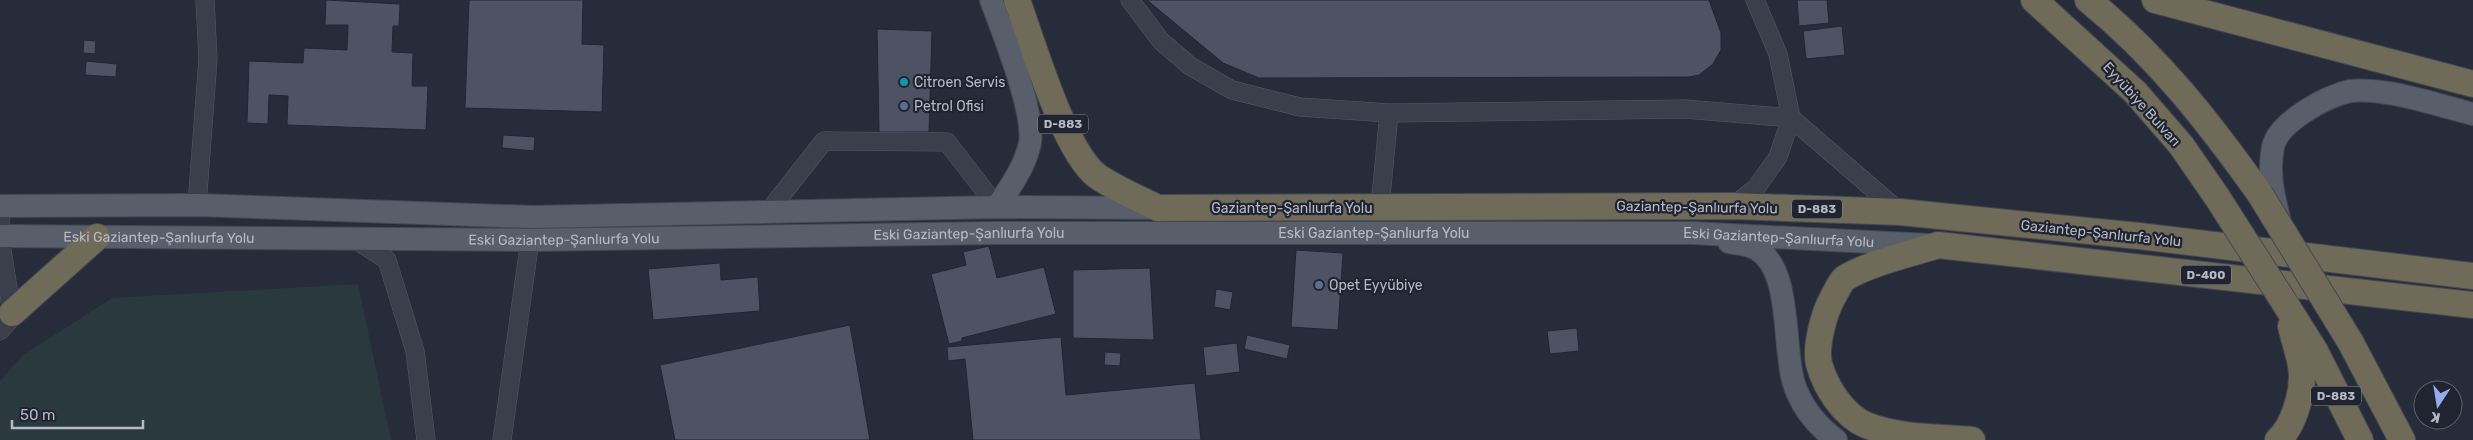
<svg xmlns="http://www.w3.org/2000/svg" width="2473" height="440" font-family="Rubik,sans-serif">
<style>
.green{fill:#2a393d}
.building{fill:#4d5363;stroke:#212632}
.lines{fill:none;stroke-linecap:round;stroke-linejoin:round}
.minor-casing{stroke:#555a66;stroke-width:19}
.major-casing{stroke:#434854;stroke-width:24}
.highway-casing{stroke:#424753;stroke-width:28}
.minor{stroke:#3a3f4b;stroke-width:18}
.major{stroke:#595e6b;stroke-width:22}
.highway{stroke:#706a58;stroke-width:26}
.highway-bridge-casing{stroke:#424753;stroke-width:28;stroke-linecap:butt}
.highway-bridge{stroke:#706a58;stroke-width:26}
.culture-dot{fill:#0f9aa8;stroke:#1f2430;stroke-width:2}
.service-dot{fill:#5c6f8a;stroke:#1f2430;stroke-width:2}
.labels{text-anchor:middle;stroke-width:4.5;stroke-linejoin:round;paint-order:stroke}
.shield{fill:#1f2430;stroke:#898d99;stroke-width:1}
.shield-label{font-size:12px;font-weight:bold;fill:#b6bac6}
.poi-label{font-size:14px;fill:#b6bac6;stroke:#1f2430;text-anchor:start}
.street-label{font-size:14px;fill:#b6bac6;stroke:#1f2430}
</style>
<rect width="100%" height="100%" fill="#272c3b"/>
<path class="green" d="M358,284L391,440H0V381L22,356L112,298Z"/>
<path class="building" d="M326,0L400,4L399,26H393L392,52L413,53L412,86H428L426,130L287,125L288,96L269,95L268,124L247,123L249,61L303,63L304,48L347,50L348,25H325Z
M469,0H583L582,44L604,45L602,112L465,108Z
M1147,0H1709L1721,33V50L1713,64L1699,75L1689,77L1259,78L1223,63Z
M1797,0H1827L1829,23L1799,26Z
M1842,26L1845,55L1806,59L1803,31Z
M877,29L932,31L929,132H879Z
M84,40L96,41L95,54L83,53Z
M86,61L117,64L116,77L85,75Z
M503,135L535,137L534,151L502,148Z
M989,246L997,278L1044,267L1056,314L962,338V341L949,344L931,274L966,265L963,252Z
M1296,250L1343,253L1338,330L1291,327Z
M720,263L721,280L758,277L760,311L653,320L648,269Z
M1150,268L1154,340L1073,338V270Z
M1216,289L1233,292L1230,310L1214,307Z
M850,325L870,440H675L660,365Z
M1577,328L1579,351L1550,354L1547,331Z
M1247,335L1290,345L1287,359L1244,349Z
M1061,337L1066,395L1195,383L1201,440H973L965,359L948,361L947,347Z
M1237,343L1240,372L1206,376L1203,347Z
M1105,352L1121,353L1120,366L1104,365Z"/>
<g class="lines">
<defs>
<path id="minor" d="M1130,0L1161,41L1190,66L1232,90L1300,107L1389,113L1685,109L1791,118L1778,54L1755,0
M197,205L208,59L205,0
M1733,206L1756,188L1778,157L1791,118L1900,212
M1380,207L1389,113
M768,212L824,141L947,142L997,207
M0,225L1,206
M0,238L12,313L9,321L0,331
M356,240L387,260L415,351L426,440
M502,440L530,240"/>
<g id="major">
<path d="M991,0C1003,32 1035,112 1030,143C1025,167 1010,187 997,207"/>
<path d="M0,206L197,205L533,217L997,207L1157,208"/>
<path d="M2279,218C2273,194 2268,172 2273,147C2278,122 2327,96 2350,91C2359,90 2372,91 2381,92C2410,95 2444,107 2473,114"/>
<path id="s1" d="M0,236L530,240L993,233H1692L1929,245"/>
<path d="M1729,242C1737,244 1745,244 1752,247C1796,264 1780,355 1797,392C1805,411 1820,428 1836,440"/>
</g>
<path id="highway" d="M1017,0C1032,41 1064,151 1097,176C1116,189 1138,198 1158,208L1733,206L1900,212L2139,236L2473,276
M2034,0L2135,92L2181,145L2217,197
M2088,0C2158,57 2208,121 2260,194
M2155,0L2473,84
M2286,305L2315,351L2360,440
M12,313L97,237
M2351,343L2402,440
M1972,440C1938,437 1898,438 1866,425C1843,415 1826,388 1819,364C1815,346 1824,313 1833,297C1836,292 1840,282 1845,278C1870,263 1910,254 1938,245L2473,305
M2278,440C2293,427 2302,396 2302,376C2302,360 2294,341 2291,326"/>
</defs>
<use href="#minor" class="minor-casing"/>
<use href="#major" class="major-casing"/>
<use href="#highway" class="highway-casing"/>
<use href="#minor" class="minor"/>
<use href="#major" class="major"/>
<use href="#highway" class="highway"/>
<defs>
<path id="highway-bridge" d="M2260,194L2351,343
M2217,197L2286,305"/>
</defs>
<use href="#highway-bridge" class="highway-bridge-casing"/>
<use href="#highway-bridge" class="highway-bridge"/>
</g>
<circle class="culture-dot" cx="904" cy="82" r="5"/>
<g class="service-dot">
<circle cx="904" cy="106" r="5"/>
<circle cx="1319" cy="285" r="5"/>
</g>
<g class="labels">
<g class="shield">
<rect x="1038" y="114.5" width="50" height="19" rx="4"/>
<rect x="1792" y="199.5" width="50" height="19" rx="4"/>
<rect x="2181" y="265.5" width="50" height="19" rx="4"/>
<rect x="2311" y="386.5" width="50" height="19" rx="4"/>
</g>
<g class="shield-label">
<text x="1063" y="128">D-883</text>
<text x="1817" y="213">D-883</text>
<text x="2206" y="279">D-400</text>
<text x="2336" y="400">D-883</text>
</g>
<g class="poi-label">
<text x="914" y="87">Citroen Servis</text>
<text x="914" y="111">Petrol Ofisi</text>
<text x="1329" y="290">Opet Eyyübiye</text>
</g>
<g class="street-label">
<text transform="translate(2142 104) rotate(48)" y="5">Eyyübiye Bulvarı</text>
<text transform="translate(1697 207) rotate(1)" y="5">Gaziantep-Şanlıurfa Yolu</text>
<text x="1292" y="213">Gaziantep-Şanlıurfa Yolu</text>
<text dy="5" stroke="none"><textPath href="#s1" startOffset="969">Eski Gaziantep-Şanlıurfa Yolu</textPath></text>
<text dy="5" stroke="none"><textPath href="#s1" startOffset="1374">Eski Gaziantep-Şanlıurfa Yolu</textPath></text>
<text transform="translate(2101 233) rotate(6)" y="5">Gaziantep-Şanlıurfa Yolu</text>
<text dy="5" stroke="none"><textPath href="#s1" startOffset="159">Eski Gaziantep-Şanlıurfa Yolu</textPath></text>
<text dy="5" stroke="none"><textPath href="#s1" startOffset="564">Eski Gaziantep-Şanlıurfa Yolu</textPath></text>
<text dy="5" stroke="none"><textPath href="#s1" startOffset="1779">Eski Gaziantep-Şanlıurfa Yolu</textPath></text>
</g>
</g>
<g transform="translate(2438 405) rotate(192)"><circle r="24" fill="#1f2430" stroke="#5b606c"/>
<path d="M0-4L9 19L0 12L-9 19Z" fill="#96abeb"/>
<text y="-8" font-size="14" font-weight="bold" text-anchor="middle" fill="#b6bac6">K</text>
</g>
<path d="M12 420v8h131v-8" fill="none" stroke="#b6bac6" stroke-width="2.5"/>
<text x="20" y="420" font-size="15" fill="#b6bac6" stroke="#1f2430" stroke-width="4" paint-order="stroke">50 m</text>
</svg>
